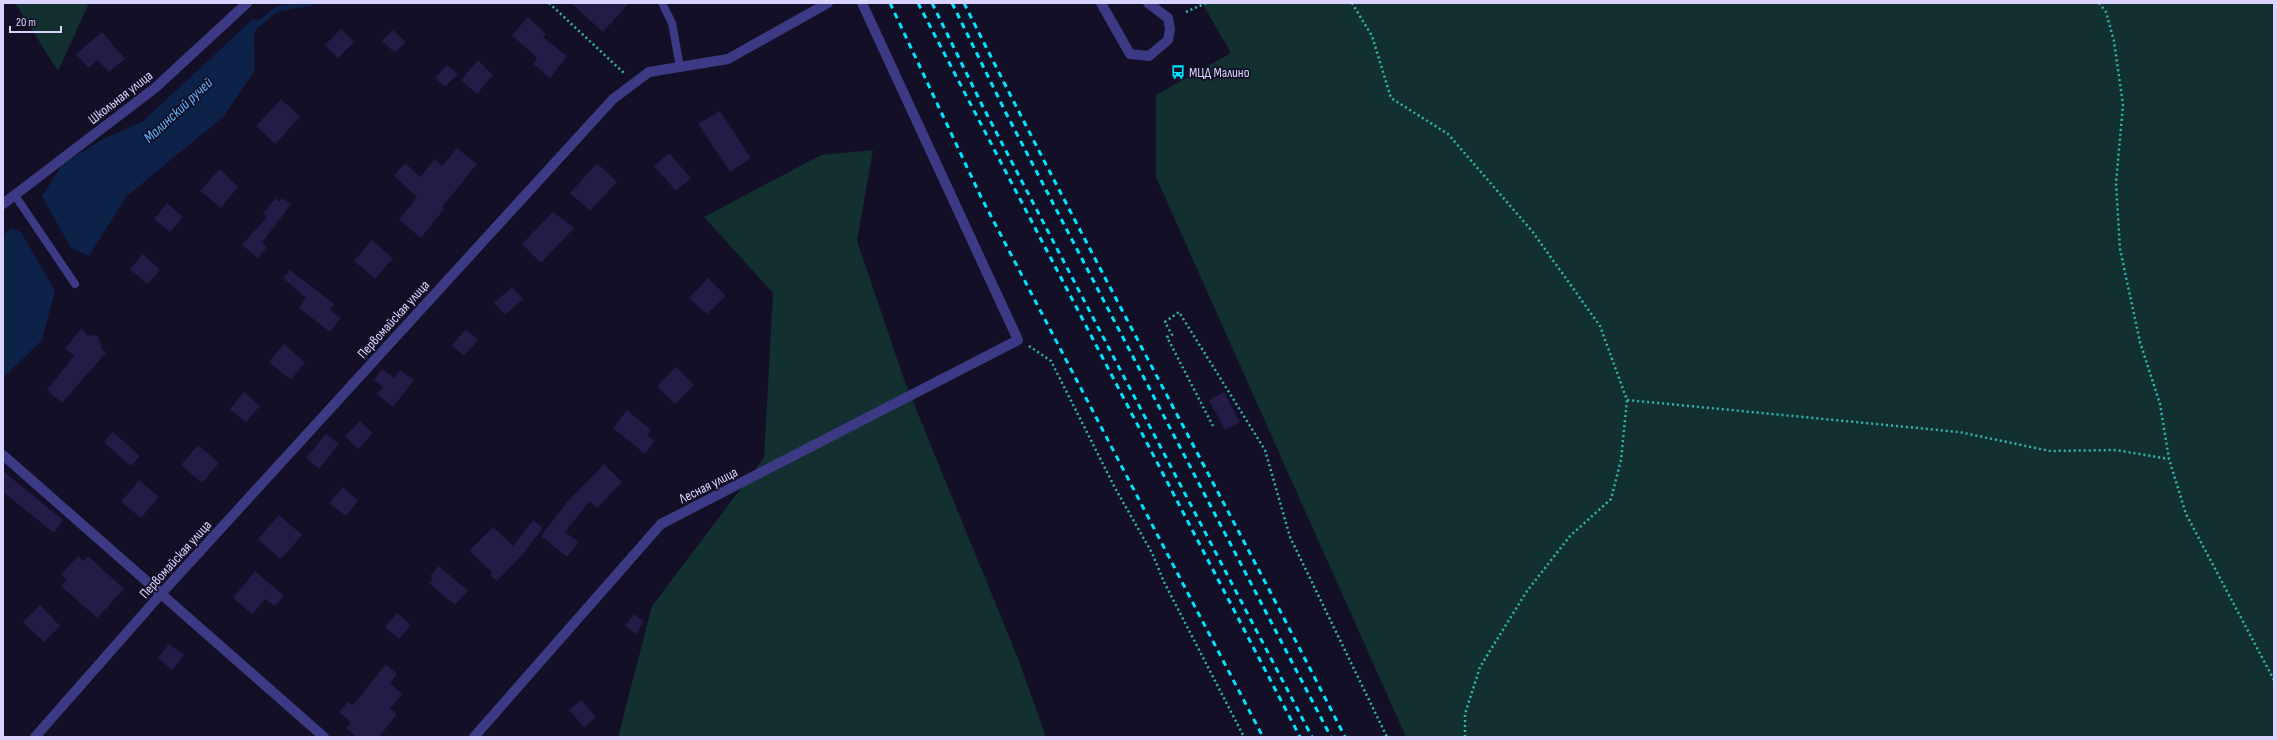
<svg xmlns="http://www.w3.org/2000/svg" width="2277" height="740" font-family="'Sofia Sans Condensed',sans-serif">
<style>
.green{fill:#12302f}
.water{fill:#0c2248}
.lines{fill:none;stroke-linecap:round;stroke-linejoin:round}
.stream{stroke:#0c2248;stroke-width:5}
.building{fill:#241b47}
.path{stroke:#2fb8b0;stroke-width:2.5;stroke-dasharray:2 3;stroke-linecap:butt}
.service{stroke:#3d3a85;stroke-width:8}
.minor{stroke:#3d3a85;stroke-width:10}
.rail{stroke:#00e5ff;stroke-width:3;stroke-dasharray:6 5;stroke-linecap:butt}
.labels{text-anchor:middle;stroke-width:3.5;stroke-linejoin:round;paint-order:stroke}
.poi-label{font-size:14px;fill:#d9d4ff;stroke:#130f26;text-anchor:start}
.street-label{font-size:14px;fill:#d9d4ff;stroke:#130f26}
.water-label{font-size:15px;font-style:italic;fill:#62b6ff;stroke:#130f26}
</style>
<rect width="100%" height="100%" fill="#130f26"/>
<path class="green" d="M15,3H89L58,71Z
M1202,3H2274V737H1406L1156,177V95L1231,53Z
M873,150L857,241L905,382L1019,661L1046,737H618L652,606L764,458L773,293L704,217L821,155Z"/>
<path class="water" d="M253,19L260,20L254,35L255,70L224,116L126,197L89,256L71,248L42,196L63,164L103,139L142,122Z
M10,228L21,232L55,291L42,340L3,378V236Z"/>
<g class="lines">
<path class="stream" d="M257,25L277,9L312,3"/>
</g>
<path class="building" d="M571,3H629L603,32Z
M528,17L546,34L543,37L567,56L550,78L533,64L537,58L512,35Z
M341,29L354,42L338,58L325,45Z
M393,30L406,42L395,53L382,41Z
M102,32L125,59L109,72L98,60L88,68L76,54Z
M478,60L493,75L477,94L461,80Z
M447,65L458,74L445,87L435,78Z
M281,99L300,117L275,144L256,126Z
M720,111L751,158L730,172L698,124Z
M457,148L477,164L442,207L444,209L421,238L399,220L417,197L394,176L405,163L420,177L435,159L442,166Z
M669,153L691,178L676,191L654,166Z
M597,163L617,182L590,211L570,193Z
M220,169L238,187L221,208L200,191Z
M275,198L279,202L282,198L291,204L262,243L267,247L258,258L242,245L267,217L263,214Z
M167,203L183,217L170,232L154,219Z
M553,212L574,228L541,263L522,244Z
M372,240L393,258L375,279L354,261Z
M143,254L160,270L147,284L130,269Z
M290,270L334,304L330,310L341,318L330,332L299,308L306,298L283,278Z
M708,278L726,296L707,314L689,298Z
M512,287L523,299L505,315L494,303Z
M82,328L87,335L98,336L102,349L106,353L62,403L47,390L74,356L65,348Z
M466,329L478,340L464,356L452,345Z
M284,344L305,362L291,380L269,362Z
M676,367L694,385L675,404L657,386Z
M382,369L394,378L400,370L414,380L393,407L377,394L383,387L374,380Z
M244,392L260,406L246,422L230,409Z
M1224,392L1240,422L1225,430L1209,400Z
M627,410L651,430L647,435L655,441L645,454L613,428Z
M360,421L373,433L358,449L345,436Z
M113,432L140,456L131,466L104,442Z
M326,434L339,444L319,469L306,458Z
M198,445L219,463L202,483L181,465Z
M604,464L622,482L597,508L590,501L565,532L579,542L567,557L541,536L568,501Z
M3,471L63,520L54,533L3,492Z
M139,480L159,497L141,518L121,502Z
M343,487L358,501L346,516L329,503Z
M279,515L302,535L281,559L258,539Z
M533,520L543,528L522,555L497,581L490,575L492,572L469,551L493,527L513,546Z
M78,556L84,561L88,556L124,589L97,618L61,586L67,580L61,574Z
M439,566L468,591L455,605L429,583L433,578L430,576Z
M255,571L284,596L275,606L265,599L252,614L233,598Z
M40,605L60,626L44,642L23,622Z
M397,613L411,625L399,639L385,627Z
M634,614L644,621L636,634L625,626Z
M169,644L184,655L172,670L158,658Z
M386,664L397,674L390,683L402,694L390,708L397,714L379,737H357L346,728L351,722L339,712L348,702L353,705Z
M581,700L596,717L584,727L569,710Z"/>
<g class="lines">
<path class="path" d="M549,3L625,74
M1352,3L1372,36L1391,98L1448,134L1532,231L1600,326L1627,400L1959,432L2050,451L2116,450L2169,459
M2099,3L2106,12L2114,41L2123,105L2116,183L2120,249L2140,342L2160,404L2169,459L2186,514L2274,680
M1186,12L1206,3
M1029,346L1051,361L1115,488L1152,553L1164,582L1244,737
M1213,426L1167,337L1172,335L1165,322L1179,312L1265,450L1290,537L1387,737
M1465,737V714L1480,667L1527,591L1570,536L1611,499L1621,460L1627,400"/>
<path class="service" d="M662,3L672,23L680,67
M14,194L75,284"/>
<path class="minor" d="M1101,3L1130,54L1149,56L1168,40L1170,29L1168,18L1148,3
M3,204L155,88L247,3
M3,455L324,737
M35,737L160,595L613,99L649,72L728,59L828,3
M474,737L661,524L1018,340L862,3"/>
<path class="rail" d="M890,3L981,197L1263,737
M918,3L1300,737
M932,3L982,105L1312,737
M952,3L1006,113L1331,737
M964,3C1087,250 1220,491 1345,737"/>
</g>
<defs>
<symbol id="bus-bare" viewBox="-9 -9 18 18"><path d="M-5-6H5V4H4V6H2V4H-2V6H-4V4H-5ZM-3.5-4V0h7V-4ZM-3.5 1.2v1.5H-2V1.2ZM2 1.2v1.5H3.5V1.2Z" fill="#00e5ff" stroke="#130f26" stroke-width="2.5" paint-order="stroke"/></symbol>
</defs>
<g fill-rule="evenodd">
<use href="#bus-bare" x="1168" y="62" width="20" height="20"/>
</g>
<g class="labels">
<g class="poi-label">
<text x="1189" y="77">МЦД Малино</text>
</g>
<g class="street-label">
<text transform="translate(120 97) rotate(-38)" y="5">Школьная улица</text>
<text transform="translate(393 319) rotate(-48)" y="5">Первомайская улица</text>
<text transform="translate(708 485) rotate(-27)" y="5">Лесная улица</text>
<text transform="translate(175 559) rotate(-48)" y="5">Первомайская улица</text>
</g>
<g class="water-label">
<text transform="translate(178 110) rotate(-43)" y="5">Малинский ручей</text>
</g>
</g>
<rect width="2277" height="740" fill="none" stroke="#d9d4ff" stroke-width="8"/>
<path d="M10 26v6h51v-6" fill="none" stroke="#d9d4ff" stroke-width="2"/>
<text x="16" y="26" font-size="12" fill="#d9d4ff" stroke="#130f26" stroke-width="3" paint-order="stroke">20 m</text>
</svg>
